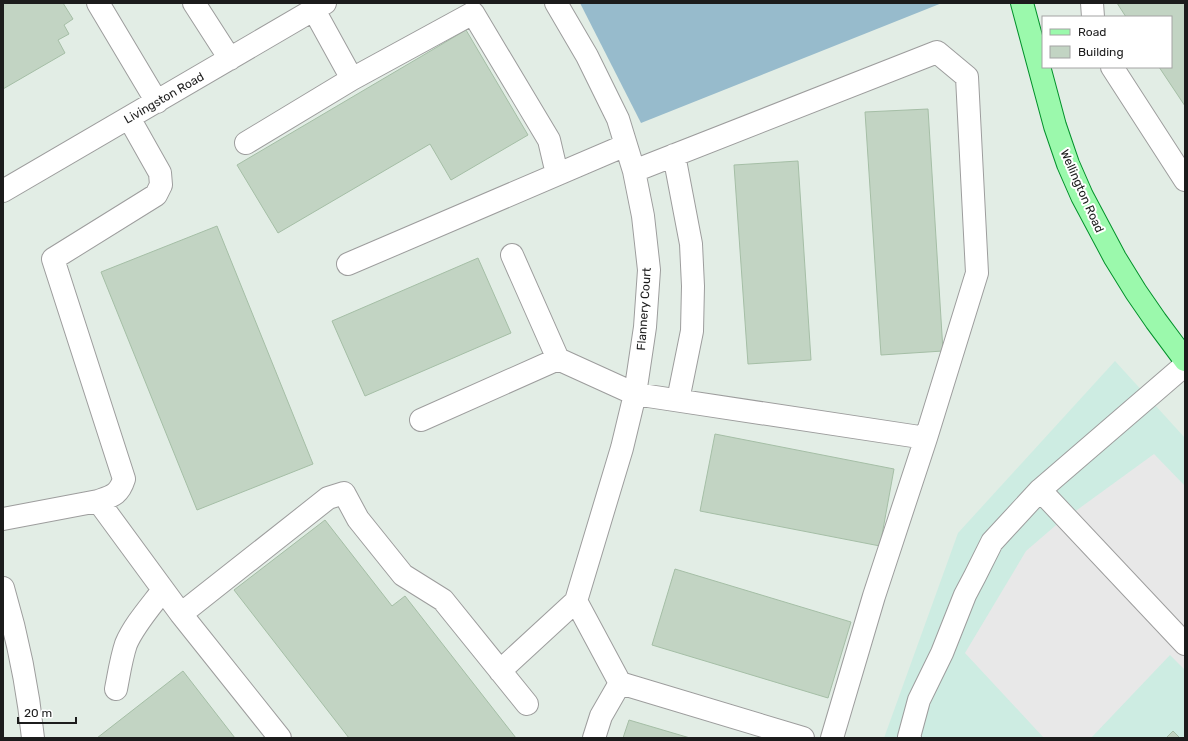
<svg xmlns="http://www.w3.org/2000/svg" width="1188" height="741" font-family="Rubik,sans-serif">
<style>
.farmland{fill:#cdece2}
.forest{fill:#97bbcc}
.parking{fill:#e8e8e8}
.building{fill:#c2d4c3;stroke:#a5bea6}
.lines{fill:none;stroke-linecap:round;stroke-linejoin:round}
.minor-casing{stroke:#9d9d9d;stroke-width:24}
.major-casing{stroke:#03912b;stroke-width:24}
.minor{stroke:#fff;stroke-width:22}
.major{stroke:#9bf9ac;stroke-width:22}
.labels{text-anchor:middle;stroke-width:4;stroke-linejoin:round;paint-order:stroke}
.street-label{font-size:12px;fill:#1c1c1c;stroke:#fff}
</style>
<rect width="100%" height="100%" fill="#e2ede5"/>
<path class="farmland" d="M1115,361L1185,438V738H884L958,533Z"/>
<path class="forest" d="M580,3H942L641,123Z"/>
<path class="parking" d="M1154,454L1185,486V670L1170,655L1091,738H1044L965,653L1026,551L1055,526Z"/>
<path class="building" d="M3,3H63L73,19L64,25L69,34L58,40L65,53L3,89Z
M1117,3H1185V106L1159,67H1171V17H1126Z
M466,30L528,135L451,180L430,144L278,233L237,165Z
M928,109L943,351L881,355L865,112Z
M798,161L811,360L748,364L734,165Z
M217,226L313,464L197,510L101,272Z
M478,258L511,333L365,396L332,321Z
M715,434L894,469L880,546L700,511Z
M325,520L392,606L405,596L516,738H349L234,590Z
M675,569L851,622L828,698L652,645Z
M183,671L235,738H97Z
M629,720L690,738H623Z
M1173,731L1180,738H1166Z"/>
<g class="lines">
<defs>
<path id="minor" d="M98,3L157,102
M194,3L230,59
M1092,3L1093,17
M314,10L352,79
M1112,67L1185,180
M246,143L352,79L473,13L549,140L557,174
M674,155L691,244L693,286L692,331L678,400
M3,191L325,3
M512,255L558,359
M348,264L626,145
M1185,365L1040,490L1185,644
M421,420L558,359L635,394L926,438L977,273L967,77L937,52L634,171
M98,501C112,496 119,495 124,479L53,259L156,195L161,185L160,173L129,118
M3,519L98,501L181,614L280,738
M3,588C17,635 28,689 33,738
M576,601L620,683L803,738
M181,614L328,498L344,493L358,519L403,575L443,600L527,704
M500,671L576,601L622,448L635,394L645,327L649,270L643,216L634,171L618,119L587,56L556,3
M116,689C119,674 121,659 126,644C134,625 151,606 163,590
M594,738L601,716L620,683
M832,738L874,596L926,438
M910,738L909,737L919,700L942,653L965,595L975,576L992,542L1040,490"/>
<path id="major" d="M1022,3L1055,126L1068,164L1082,196L1115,258L1136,292L1156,321L1185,360"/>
</defs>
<use href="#minor" class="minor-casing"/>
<use href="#major" class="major-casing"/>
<use href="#minor" class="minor"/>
<use href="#major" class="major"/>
</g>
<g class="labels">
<g class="street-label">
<text transform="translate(164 98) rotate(-30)" y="4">Livingston Road</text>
<text transform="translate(1082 191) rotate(66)" y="4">Wellington Road</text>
<text transform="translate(644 309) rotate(-86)" y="4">Flannery Court</text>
</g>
</g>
<rect width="1188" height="741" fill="none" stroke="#1c1c1c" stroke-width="8"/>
<rect x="1042" y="16" width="130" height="52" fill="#ffffff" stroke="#a4a4a4"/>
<rect x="1050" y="29" width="20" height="6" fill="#9bf9ac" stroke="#a4a4a4"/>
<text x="1078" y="36" font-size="12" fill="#1c1c1c">Road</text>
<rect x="1050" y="46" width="20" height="12" fill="#c2d4c3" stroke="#a4a4a4"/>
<text x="1078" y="56" font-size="12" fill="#1c1c1c">Building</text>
<path d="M18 717v6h58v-6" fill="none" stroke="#1c1c1c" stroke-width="2"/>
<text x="24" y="717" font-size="12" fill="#1c1c1c" stroke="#ffffff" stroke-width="3" paint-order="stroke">20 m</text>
</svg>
